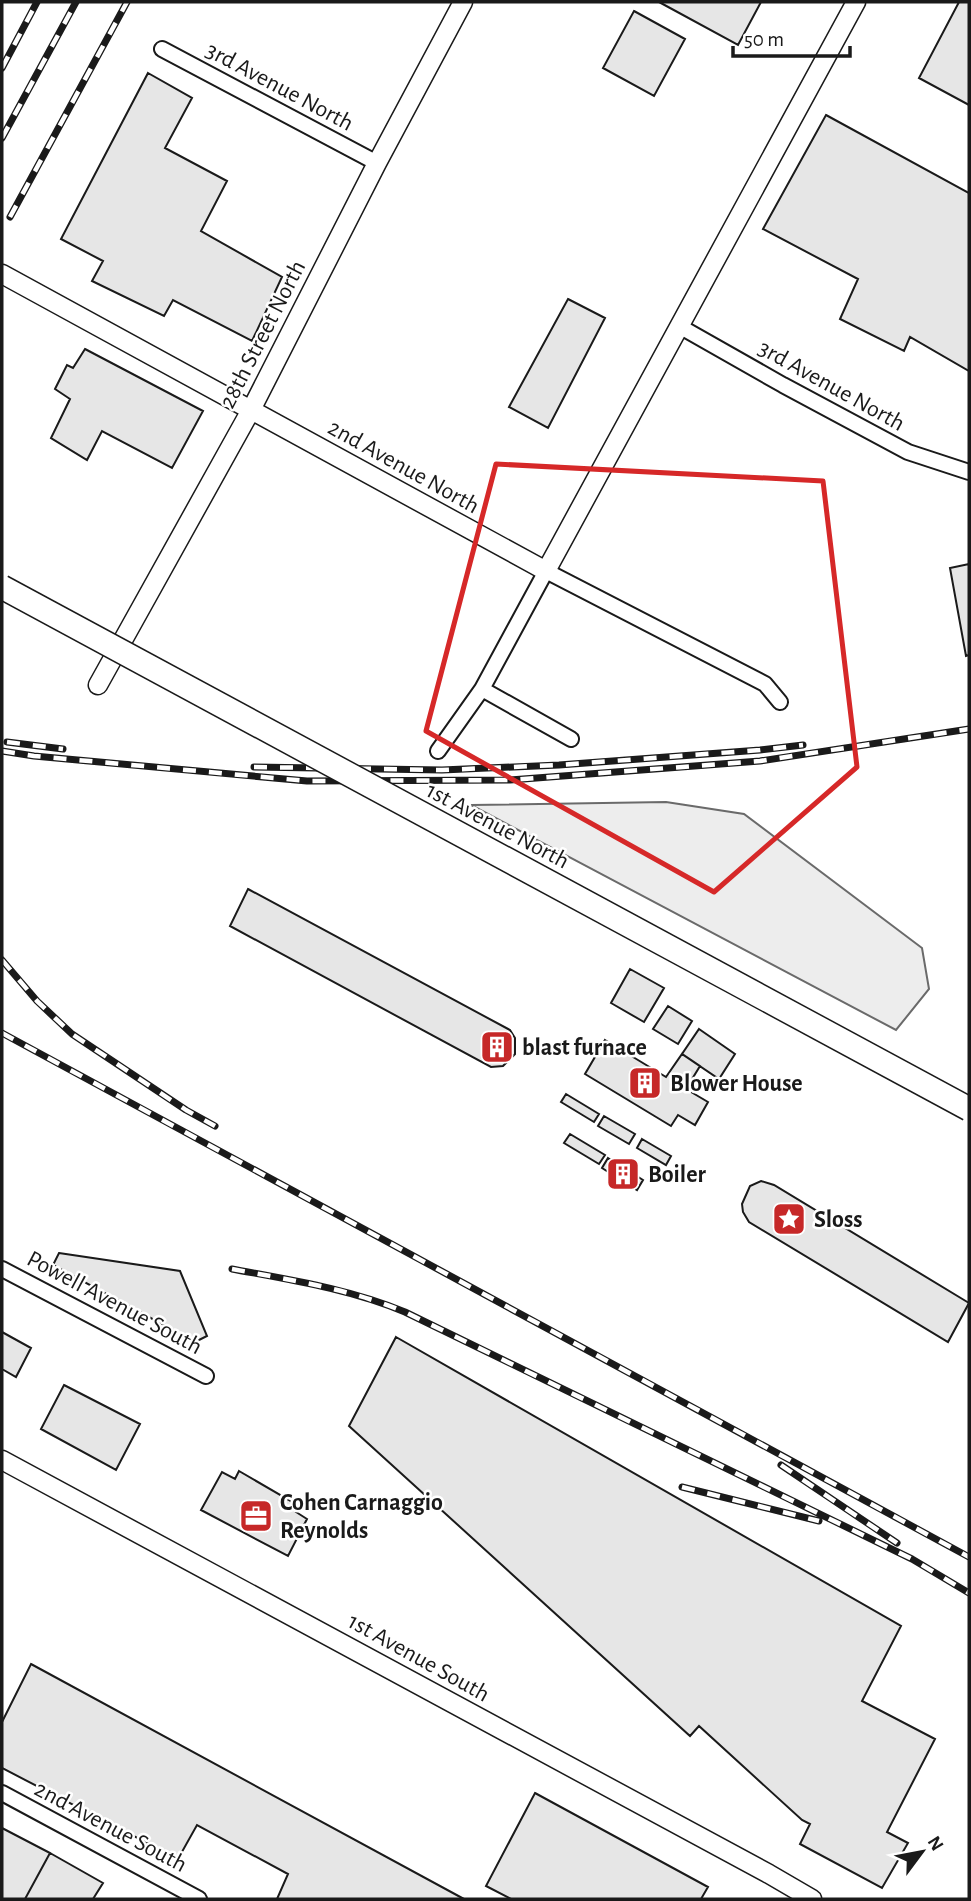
<svg xmlns="http://www.w3.org/2000/svg" width="971" height="1901" font-family="'Alegreya Sans',sans-serif">
<style>
.green{fill:#ededed;stroke:#6a6a6a;stroke-width:2}
.building{fill:#e6e6e6;stroke:#1a1a1a;stroke-width:2}
.lines{fill:none;stroke-linecap:round;stroke-linejoin:round}
.minor-casing{stroke:#1a1a1a;stroke-width:18}
.tertiary-casing{stroke:#1a1a1a;stroke-width:21}
.minor{stroke:#fff;stroke-width:14}
.tertiary{stroke:#fff;stroke-width:18}
.rail-casing{stroke:#1a1a1a;stroke-width:7}
.rail{stroke:#fff;stroke-width:4.5;stroke-dasharray:13;stroke-linecap:butt}
.primary-bridge-casing{stroke:#1a1a1a;stroke-width:26;stroke-linecap:butt}
.primary-bridge{stroke:#fff;stroke-width:23}
.marked{fill:none;stroke:#d62828;stroke-width:5;stroke-linejoin:round}
.labels{text-anchor:middle;stroke-width:5;stroke-linejoin:round;paint-order:stroke}
.street-label{font-size:24px;fill:#1a1a1a;stroke:#fff}
.poi-label{font-size:24px;font-weight:bold;fill:#1a1a1a;stroke:#fff;text-anchor:start}
</style>
<rect width="100%" height="100%" fill="#fff"/>
<path class="green" d="M666,802L744,814L922,948L929,989L896,1030L471,805Z"/>
<path class="building" d="M659,2H761L738,45Z
M959,2H969V105L919,78Z
M634,11L685,39L654,96L603,68Z
M148,73L192,98L165,148L227,181L201,231L282,277L252,341L173,300L164,316L92,281L103,261L61,239Z
M826,115L969,193V371L910,337L904,351L840,319L858,279L763,229Z
M568,299L605,318L548,428L509,407Z
M85,349L203,411L172,468L102,431L87,460L51,438L70,399L55,389L67,365L73,368Z
M969,564V655L966,656L950,568Z
M248,889L510,1030L515,1038V1054L503,1066L491,1067L230,926Z
M630,969L664,988L644,1022L611,1003Z
M668,1006L692,1021L678,1044L653,1029Z
M699,1029L735,1054L719,1079L682,1054Z
M483 1046a14 14 0 1 1 28 0a14 14 0 1 1-28 0Z
M605,1040L666,1077L682,1054L700,1066L686,1089L708,1102L695,1125L678,1115L671,1126L585,1074Z
M566,1094L599,1114L594,1122L561,1102Z
M604,1116L635,1134L629,1144L598,1126Z
M570,1134L605,1155L599,1164L564,1143Z
M642,1139L671,1156L666,1165L637,1148Z
M608,1158L643,1180L637,1190L602,1168Z
M761,1181L774,1185L969,1303L948,1342L749,1222L743,1212L742,1204L750,1186Z
M59,1253L180,1271L207,1336L195,1342L53,1265Z
M2,1332L31,1348L16,1377L2,1369Z
M396,1337L901,1626L862,1701L935,1739L887,1832L908,1843L882,1888L800,1844L810,1824L802,1820L699,1726L690,1736L349,1426Z
M64,1385L140,1424L116,1470L41,1429Z
M239,1471L299,1506L296,1512L307,1519L288,1556L201,1510L222,1472L235,1479Z
M31,1664L464,1899H277L288,1874L197,1825L178,1859L2,1768V1722Z
M535,1793L708,1887L701,1899H511L486,1886Z
M2,1828L50,1853L25,1899H2Z
M50,1853L103,1883L93,1899H25Z"/>
<g class="lines">
<defs>
<path id="minor" d="M162,49L377,163
M679,326L783,385L908,452L969,472
M482,689L571,739
M438,751L482,689L546,571L765,684L780,702
M2,1269L206,1376
M2,1793L199,1899"/>
<path id="tertiary" d="M2,274L546,571L856,2
M98,685L251,410L377,163L463,2
M2,1460L769,1874L812,1899"/>
</defs>
<use href="#minor" class="minor-casing"/>
<use href="#tertiary" class="tertiary-casing"/>
<use href="#minor" class="minor"/>
<use href="#tertiary" class="tertiary"/>
<defs>
<path id="rail" d="M2,68L37,2
M2,138L76,2
M10,217L127,2
M7,742L63,749
M2,751L34,756L307,781L510,780L760,761L969,729
M254,767L442,770L559,765L760,750L803,745
M2,960L37,1001L72,1034L186,1110L215,1126
M2,1033L969,1557
M232,1269C291,1280 350,1289 405,1312L912,1559L969,1593
M781,1465L897,1543
M682,1487L819,1521"/>
</defs>
<use href="#rail" class="rail-casing"/>
<use href="#rail" class="rail"/>
<defs>
<path id="primary-bridge" d="M2,587L969,1109"/>
</defs>
<use href="#primary-bridge" class="primary-bridge-casing"/>
<use href="#primary-bridge" class="primary-bridge"/>
</g>
<path class="marked" d="M496,464L823,481L857,767L714,892L426,731Z"/>
<defs>
<symbol id="building-square" viewBox="-11 -11 22 22"><rect x="-9" y="-9" width="18" height="18" rx="4" fill="#c62828" stroke="#fff"/><path d="M-4-6H4V6H1V3H-1V6H-4ZM-2.5-4.3h1.7v1.8h-1.7ZM.8-4.3h1.7v1.8H.8ZM-2.5-1h1.7V.8h-1.7ZM.8-1h1.7V.8H.8Z" fill="#fff"/></symbol>
<symbol id="sight-square" viewBox="-11 -11 22 22"><rect x="-9" y="-9" width="18" height="18" rx="4" fill="#c62828" stroke="#fff"/><path d="M0-6L1.8-2.2L6-1.7L2.9 1.2L3.7 5.4L0 3.3L-3.7 5.4L-2.9 1.2L-6-1.7L-1.8-2.2Z" fill="#fff"/></symbol>
<symbol id="office-square" viewBox="-11 -11 22 22"><rect x="-9" y="-9" width="18" height="18" rx="4" fill="#c62828" stroke="#fff"/><path d="M-6-3h4V-5.5h4V-3h4V5H-6ZM-1-4.5V-3h2v-1.5ZM-6 0V1H6V0Z" fill="#fff"/></symbol>
</defs>
<g fill-rule="evenodd">
<use href="#building-square" x="478" y="1028" width="38" height="38"/>
<use href="#building-square" x="626" y="1064" width="38" height="38"/>
<use href="#building-square" x="604" y="1155" width="38" height="38"/>
<use href="#sight-square" x="770" y="1200" width="38" height="38"/>
<use href="#office-square" x="237" y="1497" width="38" height="38"/>
</g>
<g class="labels">
<g class="street-label">
<text transform="translate(280 86) rotate(28)" y="8">3rd Avenue North</text>
<text transform="translate(262 334) rotate(-63)" y="8">28th Street North</text>
<text transform="translate(832 385) rotate(29)" y="8">3rd Avenue North</text>
<text transform="translate(404 466) rotate(29)" y="8">2nd Avenue North</text>
<text transform="translate(498 825) rotate(28)" y="8">1st Avenue North</text>
<text transform="translate(115 1302) rotate(28)" y="8">Powell Avenue South</text>
<text transform="translate(419 1657) rotate(29)" y="8">1st Avenue South</text>
<text transform="translate(111 1826) rotate(28)" y="8">2nd Avenue South</text>
</g>
<g class="poi-label">
<text x="522" y="1055">blast furnace</text>
<text x="670" y="1091">Blower House</text>
<text x="648" y="1182">Boiler</text>
<text x="814" y="1227">Sloss</text>
<text x="280" y="1510">Cohen Carnaggio<tspan x="280" dy="28">Reynolds</tspan></text>
</g>
</g>
<rect width="971" height="1901" fill="none" stroke="#1a1a1a" stroke-width="7"/>
<g transform="translate(922 1852) rotate(58)" stroke="#ffffff" stroke-width="5" paint-order="stroke">
<path d="M0-5L12 26L0 18L-12 26Z" fill="#1a1a1a"/>
<text y="-10" font-size="19" font-weight="bold" text-anchor="middle" fill="#1a1a1a">N</text>
</g>
<path d="M733 46v10h117v-10" fill="none" stroke="#1a1a1a" stroke-width="3.5"/>
<text x="744" y="46" font-size="21" fill="#1a1a1a" stroke="#ffffff" stroke-width="5" paint-order="stroke">50 m</text>
</svg>
